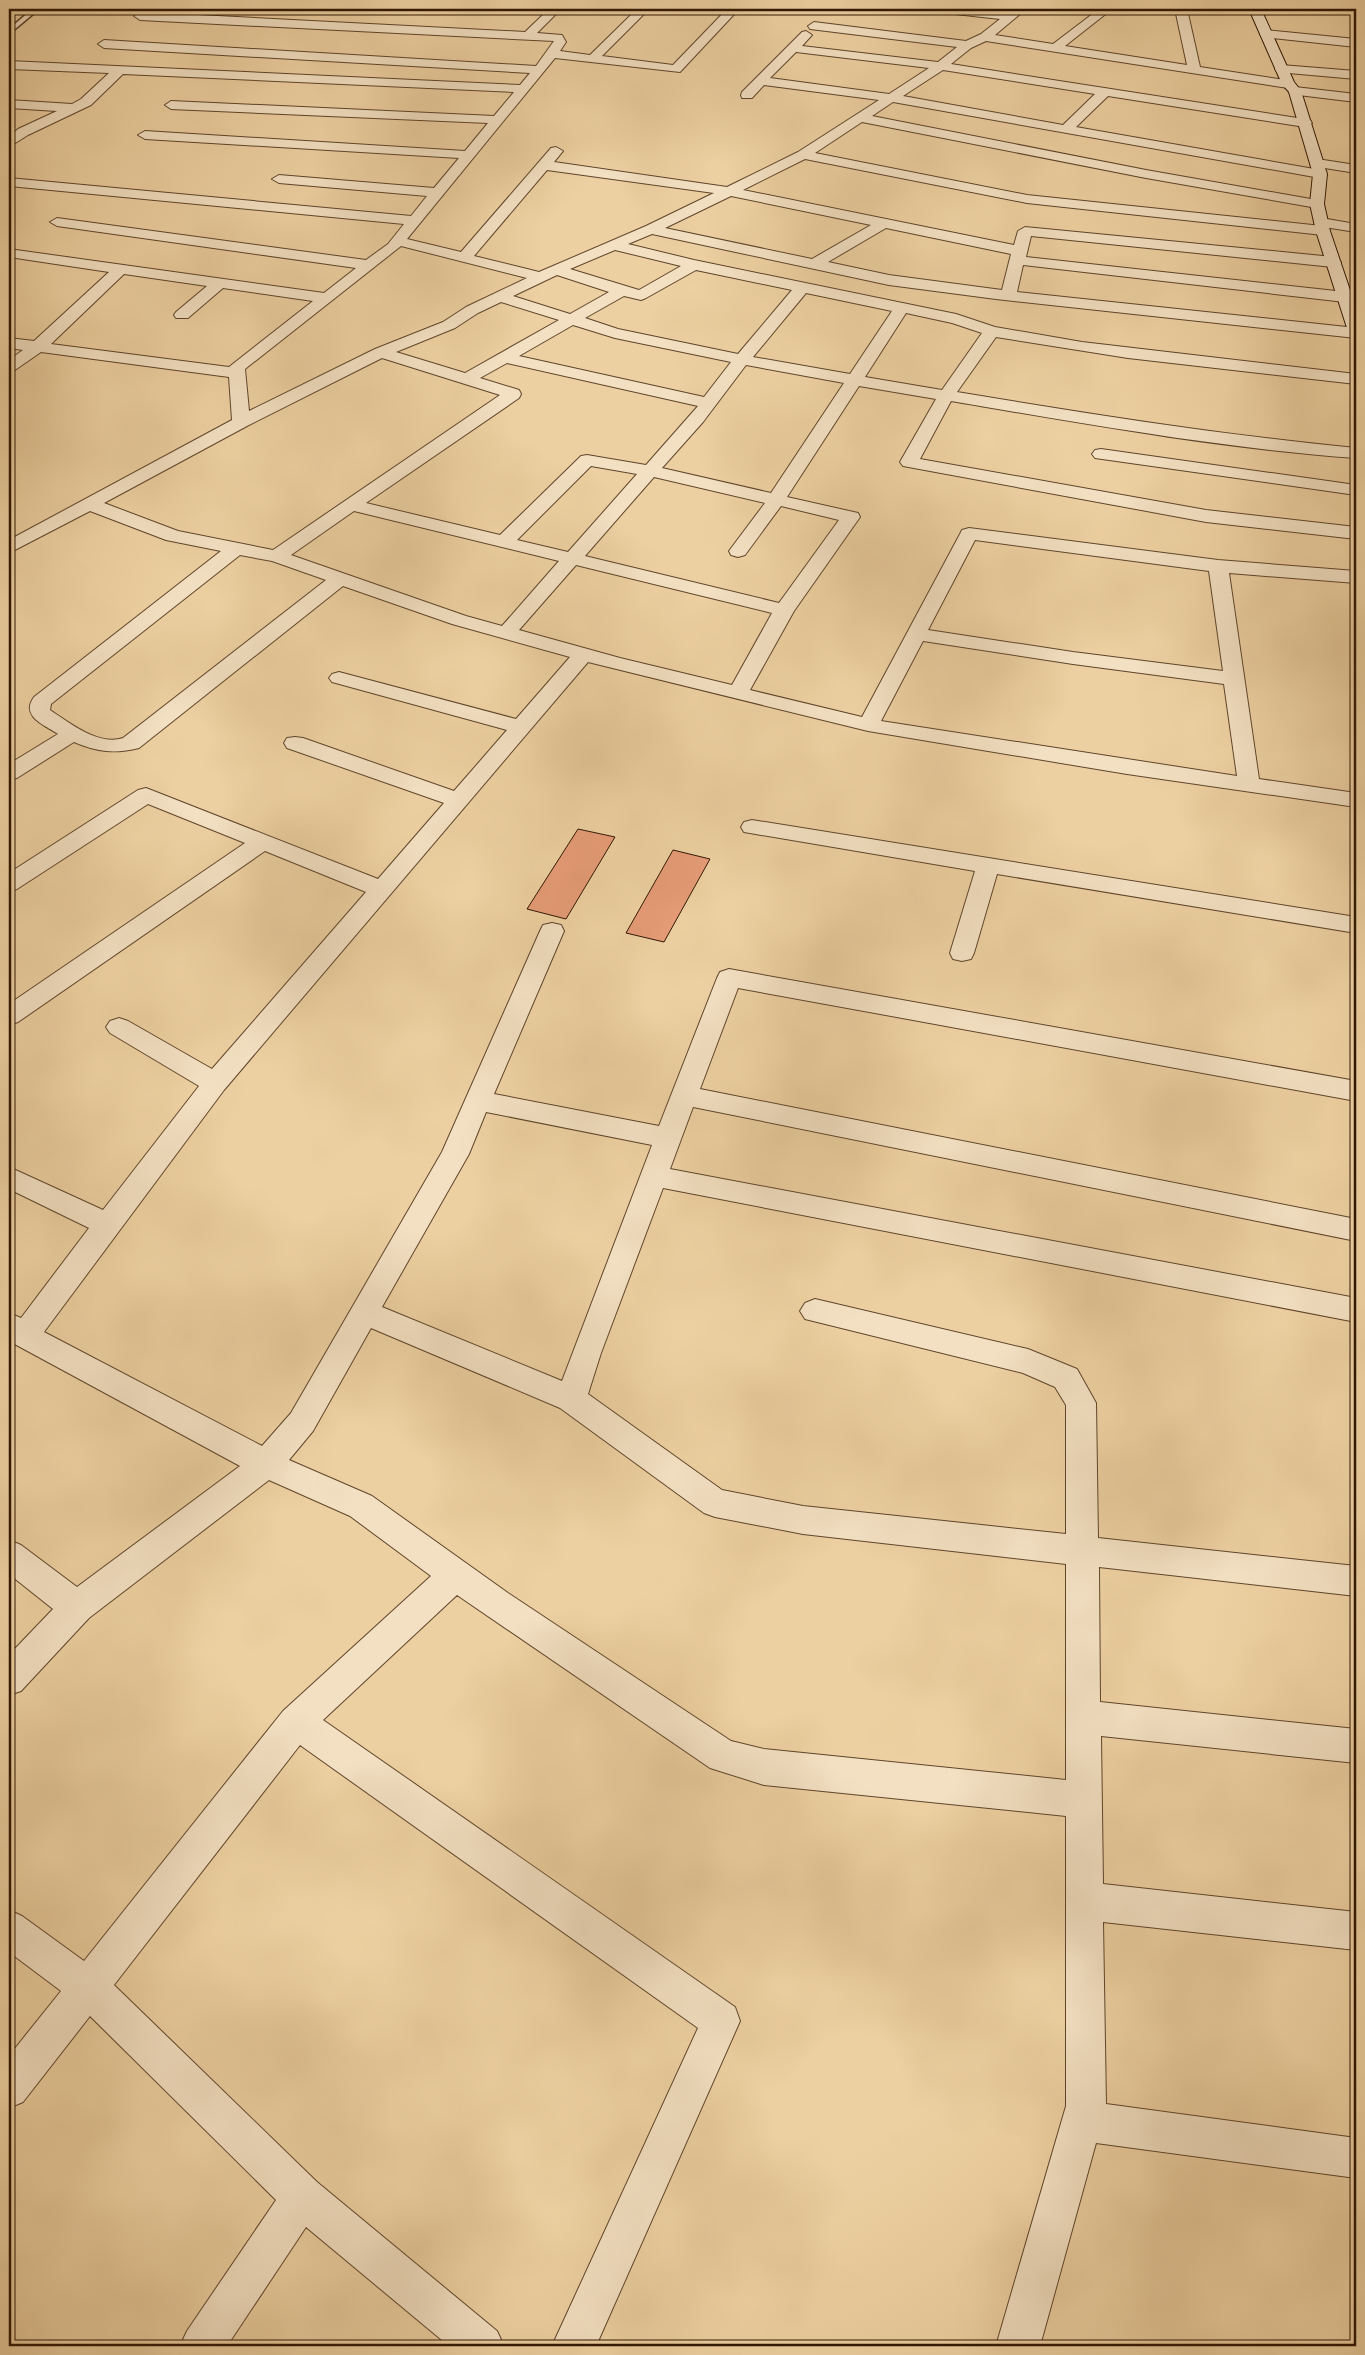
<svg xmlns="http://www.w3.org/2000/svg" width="1365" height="2355" font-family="'IM FELL DW Pica',serif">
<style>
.building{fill:#e69c77;stroke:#301704}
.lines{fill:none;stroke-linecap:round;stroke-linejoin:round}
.lane-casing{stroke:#5f452b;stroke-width:3}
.street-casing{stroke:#5f452b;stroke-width:2}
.secondary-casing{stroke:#301704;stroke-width:2}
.lane{fill:#f3e0c2;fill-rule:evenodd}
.street{fill:#f3e0c2;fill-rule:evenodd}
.secondary{fill:#f3e0c2;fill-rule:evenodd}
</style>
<rect width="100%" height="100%" fill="#edd0a1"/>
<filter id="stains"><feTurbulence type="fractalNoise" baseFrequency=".004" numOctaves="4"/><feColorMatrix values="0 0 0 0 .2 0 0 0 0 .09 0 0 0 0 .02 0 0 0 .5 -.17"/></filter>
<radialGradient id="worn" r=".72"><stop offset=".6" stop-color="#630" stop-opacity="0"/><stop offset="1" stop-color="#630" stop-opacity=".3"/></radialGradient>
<path class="building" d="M578,829L615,837L566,919L527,909Z
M673,850L710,859L664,942L626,933Z"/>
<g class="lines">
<defs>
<path id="lane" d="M10,9H39L9,34V29L29,12L13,11Z"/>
<path id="street" d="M549,9H561L537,33L562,35L566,42L560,51L590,55L637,9H649L602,56L673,65L727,9H739L680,72L555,58L407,239L461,252L551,148L556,147L563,151L554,162L727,187L798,152L879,100L764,85L752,98H742L741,95L742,92L802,32L806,31L812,35L802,46L938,62L957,47L810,29L808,26L814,22L966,41L981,34L1000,19L937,12L931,9H966L1007,13L1013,9H1026L995,35L1053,44L1099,9H1112L1065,46L1187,65L1175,9H1187L1200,67L1292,81L1294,84L1292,87L1288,88L986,41L971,48L951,64L1310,120L1312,123L1305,127L1108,96L1076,127L1320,170L1327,174L1325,177L1320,178L893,102L872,116L1146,170L1322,201L1324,204L1322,207L1317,208L1146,178L862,122L815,153L1027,195L1322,226L1314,222L1321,218L1356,224V232L1324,227L1330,231L1323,235L1027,203L805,159L743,190L1014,245L1018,231L1025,227L1333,257L1341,262L1338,265L1333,267L1031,236L1026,257L1345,292L1350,294L1353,297L1350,300L1345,302L1023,265L1017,292L1356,328V338L996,299L889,285L652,234L628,244L694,260L956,314L995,327L1082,342L1356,374V384L1128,358L996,337L957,392C1090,414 1222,435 1356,448V458C1220,448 1086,424 951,401L920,459L1206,510L1356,527V539L1206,522L903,466L900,462L936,399L859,386L787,497L858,513L860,517L794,611L750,690L862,717L960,534L962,530L969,528L1218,560L1356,571V583L1229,573L1259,779L1356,793V807L1127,774L868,731L588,662L224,1090L44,1332L262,1446L291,1413L442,1152L540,931L543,925L552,923L561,925L564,931L494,1094L659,1126L717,978L720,972L729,969L1356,1081V1101L738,988L700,1089L1356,1219V1241L693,1107L670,1169L1356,1298V1322L663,1188L601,1353L588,1394L722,1490L803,1506L1066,1534V1405L1055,1387L1023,1373L805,1319L800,1311L805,1303L815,1299L1028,1349L1077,1369L1096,1403L1098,1538L1356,1566V1596L1099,1567L1100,1702L1356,1729V1763L1101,1736L1103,1884L1356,1912V1950L1103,1922L1106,2104L1356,2138V2178L1096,2143L1040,2346H996L1066,2106V1816L764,1785L710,1768L457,1595L323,1720L735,2007L740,2021L596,2346H552L698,2028L300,1745L114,1985L317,2182L497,2331L504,2346H449L306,2227L227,2346H180L187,2331L276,2200L90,2016L23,2102L9,2108V2056L61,1991L9,1952V1910L22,1916L84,1961L283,1711L431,1576L350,1516L269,1480L89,1618L21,1691L9,1695V1655L53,1609L9,1574V1540L21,1545L77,1587L240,1466L9,1341V1313L21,1318L89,1228L9,1189V1167L103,1210L199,1086L110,1033L106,1027L110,1021L119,1018L128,1021L212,1069L366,892L265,851L18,1022L9,1025V1004L245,843L148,804L17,889L9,892V873L138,790L146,788L378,879L444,803L287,748L284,743L287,738L295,737L303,738L454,791L507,730L332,682L329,678L332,674L339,672L516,719L570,657L452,624L343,586L139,748C115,754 97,752 74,742L17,778L9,780V764L58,734C44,725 20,716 34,697L221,551L166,540L90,511L9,553V540L232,420L229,377L41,352L15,370L9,372V360L23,350L9,348V338L34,341L109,272L9,257V249L324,293L356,268L57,226L50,222L57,218L366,260L388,244L404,224L9,186V178L411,216L427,196L279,183L272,179L279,175L434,188L459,158L145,139L138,135L145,131L465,151L488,123L171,109L165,105L171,101L494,116L514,92L123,74L91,105L28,135L9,147V137L18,129L57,111L9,108V100L72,104L81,99L109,73L9,69V61L520,85L530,73L104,48L98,44L104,40L536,66L554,41L140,20L134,16L140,12L525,32ZM796,52L929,68L889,94L770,78ZM943,70L1095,94L1063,125L903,96ZM547,170L714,193L646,226L539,272L474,256ZM731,196L871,225L812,259L665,228ZM886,228L1011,254L1002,290L889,275L828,262ZM401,246L527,278L466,307L443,322L375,349L249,411L245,369ZM615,250L681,266L639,290L570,269ZM696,270L792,290L738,354L618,329L585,318L624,296L641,300L646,298ZM124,274L207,286L176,312L174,315L176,318H188L223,288L313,301L229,367L51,344ZM557,275L609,292L570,314L513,296ZM806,293L892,311L850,374L753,357ZM501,302L559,320L465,373L396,352L455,328L478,313ZM906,313L952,323L982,333L942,390L865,377ZM573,325L615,338L731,362L704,397L519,356ZM382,358L500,395L273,550L178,531L104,503L247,426ZM507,363L698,406L646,465L587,455L581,456L500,535L366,503L519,398L521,394L519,390L480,378ZM746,365L844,383L771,493L662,468L703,422ZM591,466L637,474L568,552L517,540ZM654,477L765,503L729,551L731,555L738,557L745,555L781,506L839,520L779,603L585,556ZM354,511L559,561L502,626L466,616L291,555ZM975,540L1209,571L1223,671L1073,652L928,630ZM240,555L272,561L326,580L123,738C98,746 70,723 50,710L51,704ZM576,565L772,613L732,685L620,658L519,630ZM923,641L1073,664L1224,684L1237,776L881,721ZM486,1112L652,1145L562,1381L382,1307L469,1154ZM371,1328L560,1408L704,1513L715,1517L803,1534L1066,1564V1780L764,1749L731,1741L508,1593L372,1496L289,1460L313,1431Z
M1342,9H1356V13L1344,11Z
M1266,30L1356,39V47L1262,37L1260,34Z
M1281,65L1356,71V79L1277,72L1275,69L1277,66Z
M1295,87L1356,94V102L1290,94L1289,91L1290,88Z
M1317,159L1356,165V173L1312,166L1310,163Z
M1101,449L1356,485V495L1095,458L1092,454L1095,450Z
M752,820L1356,917V933L997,874L974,953L971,959L962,961L953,959L950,953L975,871L744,832L741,827L744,822Z"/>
<path id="secondary" d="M1249,9H1261L1294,82L1301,91L1327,174L1324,204L1330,231L1356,308V336L1350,334L1348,331L1316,231L1310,204L1313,174L1289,92L1282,84Z"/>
</defs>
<use href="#lane" class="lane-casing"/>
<use href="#street" class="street-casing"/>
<use href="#secondary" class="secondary-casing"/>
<use href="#lane" class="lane"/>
<use href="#street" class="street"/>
<use href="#secondary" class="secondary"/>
</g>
<rect width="1365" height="2355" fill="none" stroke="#edd0a1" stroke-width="30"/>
<rect x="10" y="10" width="1345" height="2335" fill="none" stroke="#301704" stroke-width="2.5"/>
<rect x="15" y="15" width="1335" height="2325" fill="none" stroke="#301704"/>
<rect width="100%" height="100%" filter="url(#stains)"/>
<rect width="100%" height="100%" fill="url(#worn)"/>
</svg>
